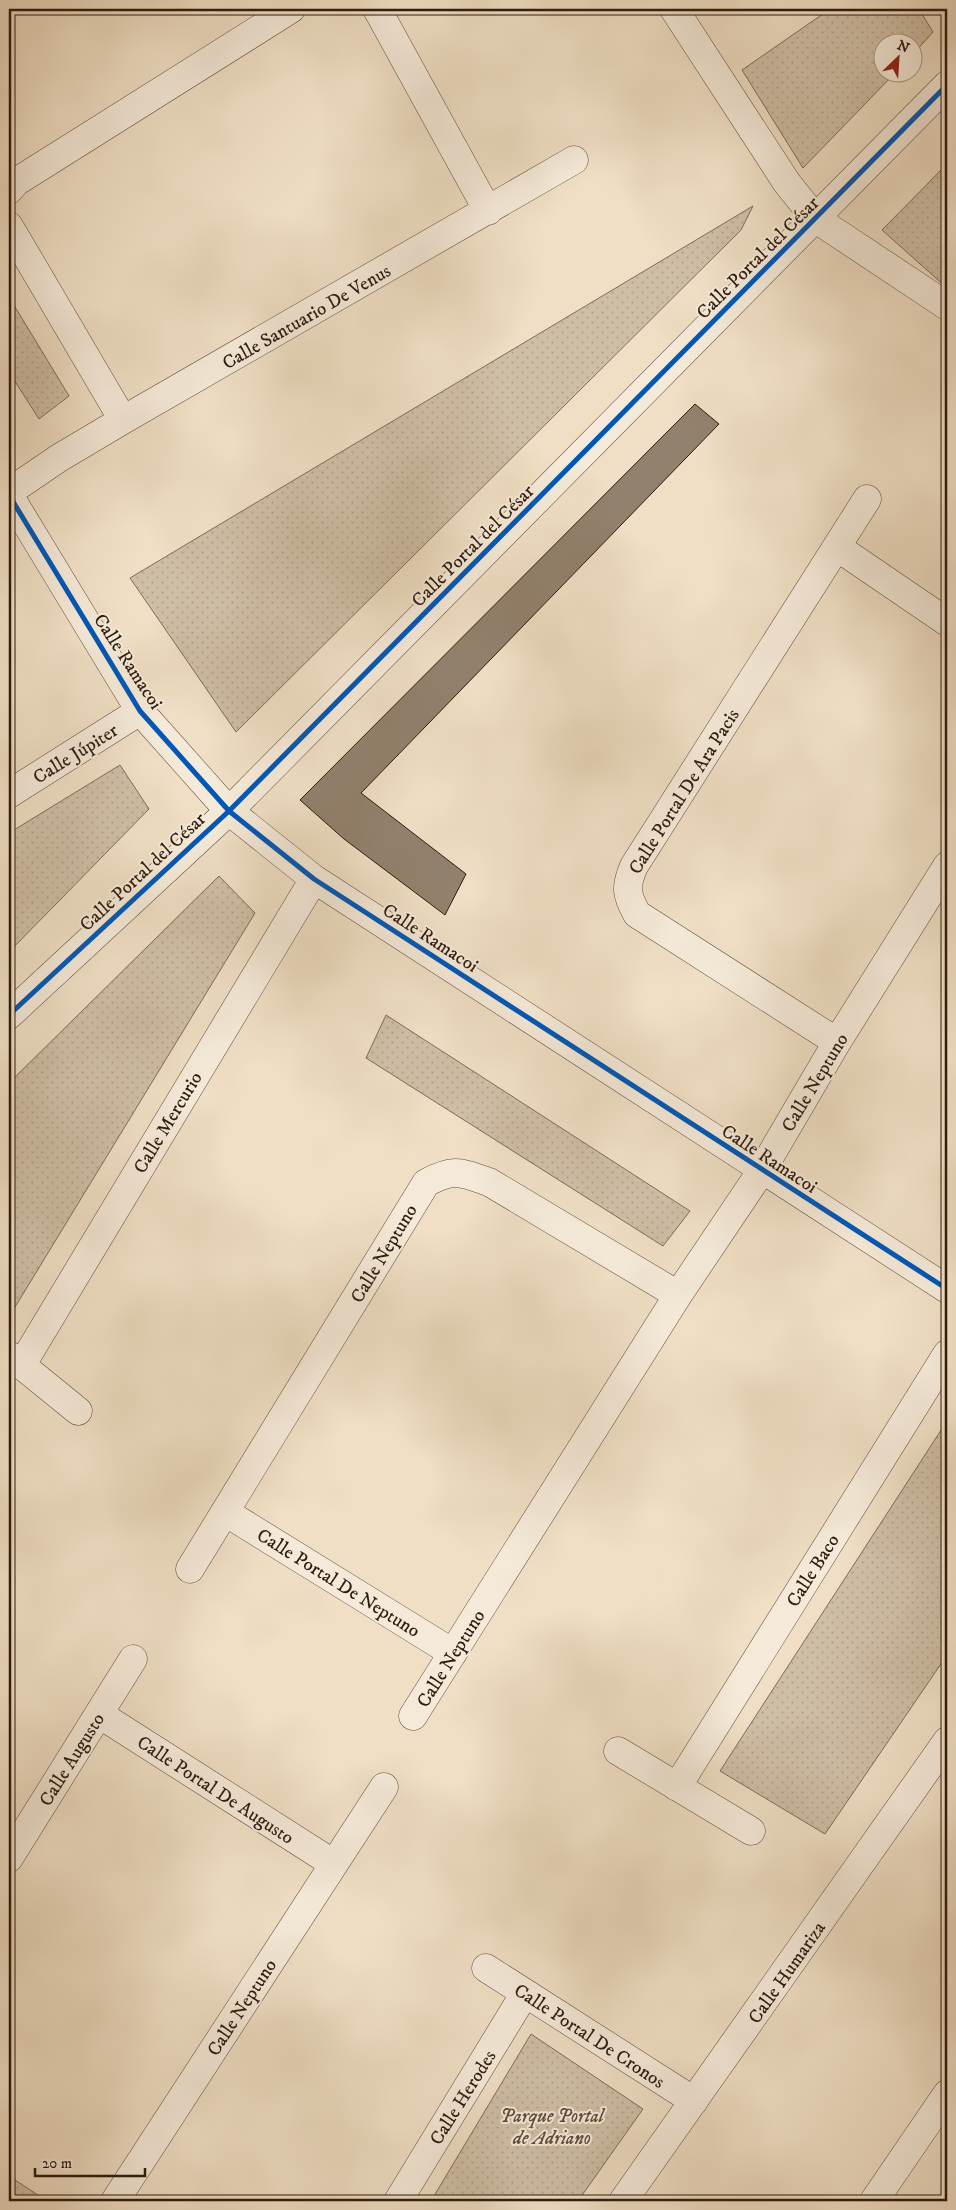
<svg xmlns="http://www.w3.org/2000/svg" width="956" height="2210" font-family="'IM FELL DW Pica',serif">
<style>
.park{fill:url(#park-dots);stroke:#7e6c5a}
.building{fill:#92816d;stroke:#2d1b0d}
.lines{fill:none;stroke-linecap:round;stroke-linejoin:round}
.minor-casing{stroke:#5e4c3b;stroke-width:29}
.tertiary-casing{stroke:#5e4c3b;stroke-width:29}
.minor{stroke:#f5ead9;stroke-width:28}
.tertiary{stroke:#f5ead9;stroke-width:28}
.cycleway-casing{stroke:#f5ead9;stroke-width:8}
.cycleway{stroke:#0057b8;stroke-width:5}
.labels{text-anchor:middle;stroke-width:4;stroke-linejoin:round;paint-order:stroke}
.street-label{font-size:19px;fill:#2d1b0d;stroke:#f5ead9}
.park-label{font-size:19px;font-style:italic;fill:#5e4c3b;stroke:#f5ead9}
</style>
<defs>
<pattern id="park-dots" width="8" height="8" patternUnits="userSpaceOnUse" patternTransform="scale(1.25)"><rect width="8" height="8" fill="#cfbea6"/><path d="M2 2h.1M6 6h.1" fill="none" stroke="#b2a38e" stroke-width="1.8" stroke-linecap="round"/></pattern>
</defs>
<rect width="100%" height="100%" fill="#f0dfc5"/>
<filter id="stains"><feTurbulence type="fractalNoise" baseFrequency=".004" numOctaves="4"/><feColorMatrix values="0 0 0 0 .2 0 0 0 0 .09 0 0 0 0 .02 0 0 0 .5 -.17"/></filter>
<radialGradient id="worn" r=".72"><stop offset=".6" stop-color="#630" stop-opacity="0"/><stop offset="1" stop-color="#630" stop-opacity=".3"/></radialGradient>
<path class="park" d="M830,9H919L933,32L914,53V42H884V72L895,73L803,168L742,70Z
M947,164V288L882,230Z
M753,206L741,230L236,732L130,578Z
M9,297L69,396L39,419L9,372Z
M120,765L149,809L9,952V833Z
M219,876L255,913L12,1312L9,1310V1083Z
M386,1015L690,1211L663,1246L366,1058Z
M947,1421V1655L825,1834L720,1771Z
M531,2034L643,2109L578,2201H431Z
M9,2176L47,2201H9Z"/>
<path class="building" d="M695,404L719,424L361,793L466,874L445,915L344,839L300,800Z"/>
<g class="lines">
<defs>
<path id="minor" d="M377,9L488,211
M674,9L787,183L816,219L947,306
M9,190L16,182L291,9
M9,226L123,420
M9,492L59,458L123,420L574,160
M837,547L947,622
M9,794L140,711
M9,1015L229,811L947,85
M837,1042L637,914C626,894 625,887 634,866L867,499
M9,1355L78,1411
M21,1366L314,879
M225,1512L453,1653
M190,1569L426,1183C454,1168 460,1172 489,1182L678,1295
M99,1714L334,1864
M413,1716L678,1295L762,1170L837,1042L947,866
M618,1751L751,1831
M677,1787L947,1354
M9,1858L133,1659
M486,1968L694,2101
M115,2201L384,1787
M398,2201L525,1993
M874,2201L947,2094"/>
<path id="tertiary" d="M9,495L140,711L229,811L314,879L947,1289
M623,2201L947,1741"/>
</defs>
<use href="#minor" class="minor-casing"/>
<use href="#tertiary" class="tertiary-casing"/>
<use href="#minor" class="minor"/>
<use href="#tertiary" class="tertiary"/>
<defs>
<path id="cycleway" d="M9,495L140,711L229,811L314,879L947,1289
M9,1015L229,811L947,85"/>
</defs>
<use href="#cycleway" class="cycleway-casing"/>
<use href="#cycleway" class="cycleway"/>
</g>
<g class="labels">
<g class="street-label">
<text transform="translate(757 257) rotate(-45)" y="7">Calle Portal del César</text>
<text transform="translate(306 316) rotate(-30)" y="7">Calle Santuario De Venus</text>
<text transform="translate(472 545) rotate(-45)" y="7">Calle Portal del César</text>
<text transform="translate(129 661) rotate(57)" y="7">Calle Ramacoi</text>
<text transform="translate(75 753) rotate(-32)" y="7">Calle Júpiter</text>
<text transform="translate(683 791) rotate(-58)" y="7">Calle Portal De Ara Pacis</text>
<text transform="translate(142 871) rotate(-43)" y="7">Calle Portal del César</text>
<text transform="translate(431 937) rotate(33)" y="7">Calle Ramacoi</text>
<text transform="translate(814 1082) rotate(-59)" y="7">Calle Neptuno</text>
<text transform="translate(167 1122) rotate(-59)" y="7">Calle Mercurio</text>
<text transform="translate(770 1158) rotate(33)" y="7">Calle Ramacoi</text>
<text transform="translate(383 1253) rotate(-59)" y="7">Calle Neptuno</text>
<text transform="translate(812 1570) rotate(-58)" y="7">Calle Baco</text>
<text transform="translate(339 1582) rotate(32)" y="7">Calle Portal De Neptuno</text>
<text transform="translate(450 1658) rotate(-58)" y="7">Calle Neptuno</text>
<text transform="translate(71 1759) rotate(-58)" y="7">Calle Augusto</text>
<text transform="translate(216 1789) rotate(33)" y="7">Calle Portal De Augusto</text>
<text transform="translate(786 1972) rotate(-55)" y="7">Calle Humariza</text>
<text transform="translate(241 2007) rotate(-57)" y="7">Calle Neptuno</text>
<text transform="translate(590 2035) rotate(33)" y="7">Calle Portal De Cronos</text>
<text transform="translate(462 2097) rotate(-58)" y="7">Calle Herodes</text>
</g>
<g class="park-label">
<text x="552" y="2122">Parque Portal<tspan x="552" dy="22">de Adriano</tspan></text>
</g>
</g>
<rect width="956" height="2210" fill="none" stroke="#f0dfc5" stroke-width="30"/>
<rect x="10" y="10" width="936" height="2190" fill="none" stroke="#2d1b0d" stroke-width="2.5"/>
<rect x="15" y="15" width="926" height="2180" fill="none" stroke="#2d1b0d"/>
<g transform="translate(898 58) rotate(25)"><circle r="24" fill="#f5ead9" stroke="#a59787"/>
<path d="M0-4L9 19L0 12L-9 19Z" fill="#8f2418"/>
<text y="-8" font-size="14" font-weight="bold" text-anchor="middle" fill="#2d1b0d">N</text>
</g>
<path d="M35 2168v8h110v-8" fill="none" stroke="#2d1b0d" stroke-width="2.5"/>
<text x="42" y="2168" font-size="15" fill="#2d1b0d" stroke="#f5ead9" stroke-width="4" paint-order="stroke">20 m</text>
<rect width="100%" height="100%" filter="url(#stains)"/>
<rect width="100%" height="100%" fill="url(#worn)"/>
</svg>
